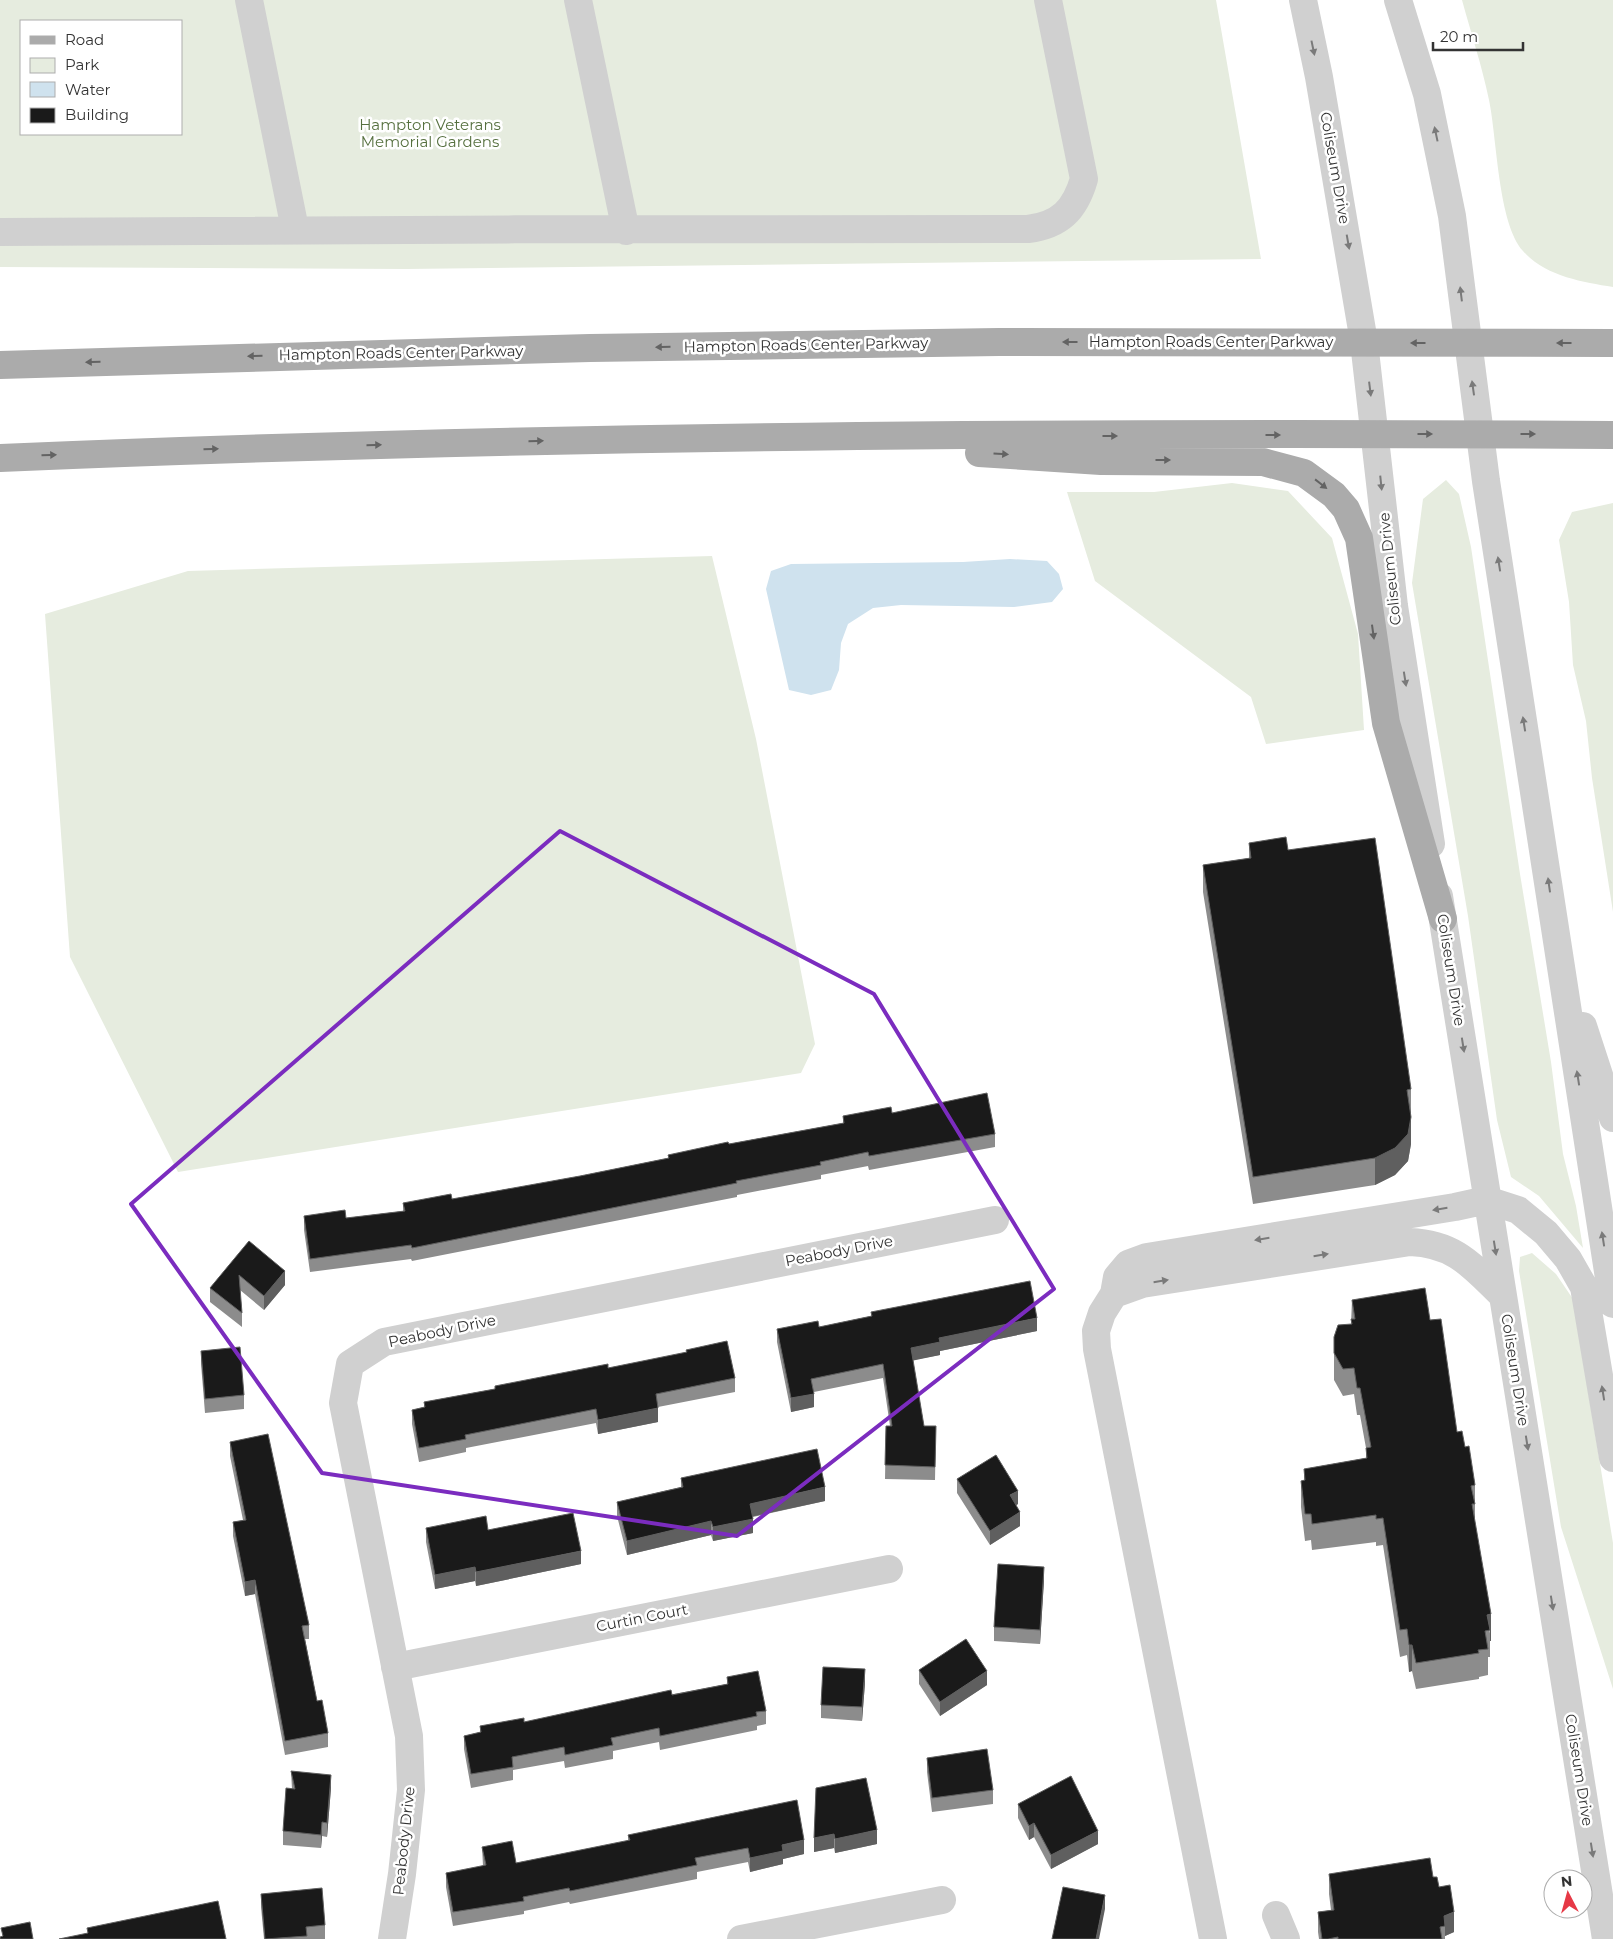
<svg xmlns="http://www.w3.org/2000/svg" width="1613" height="1939" font-family="Montserrat,sans-serif">
<style>
.green{fill:#e6ecdf;fill-rule:evenodd}
.water{fill:#cfe2ee}
.lines{fill:none;stroke-linecap:round;stroke-linejoin:round}
.minor{stroke:#d0d0d0;stroke-width:28}
.major{stroke:#ababab;stroke-width:28}
.wall{fill:#8c8c8c}
.shaded-wall{fill:#5f5f5f}
.building{fill:#1a1a1a;stroke:#5f5f5f}
.oneway{fill:#7a7a7a}
.oneway2{fill:#636363}
.marked{fill:none;stroke:#7b2cbf;stroke-width:4;stroke-linejoin:round}
.labels{text-anchor:middle;stroke-width:5;stroke-linejoin:round;paint-order:stroke}
.park-label{font-size:15px;fill:#56703f;stroke:#fff}
.street-label{font-size:15px;fill:#333;stroke:#fff}
</style>
<rect width="100%" height="100%" fill="#fff"/>
<path class="green" d="M0,0H1216L1261,259L406,269L0,267ZM21,21H181V134H21Z
M1462,0H1613V287C1582,282 1545,276 1523,251C1498,223 1497,138 1489,100C1482,66 1471,33 1462,0Z
M1446,480L1459,494L1471,547L1520,874L1551,1062L1563,1154L1576,1206L1583,1248L1539,1196L1511,1177L1497,1120L1468,916L1412,583L1423,499Z
M1232,483L1288,491L1332,538L1358,634L1364,730L1266,744L1251,697L1095,581L1067,492H1154Z
M1613,503V912L1592,778L1586,721L1573,665L1569,602L1559,540L1572,512Z
M712,556L756,739L815,1044L801,1073L178,1172L70,957L45,614L188,571Z
M1532,1253L1556,1274L1573,1299L1613,1543V1689L1561,1527L1519,1271L1520,1257Z"/>
<path class="water" d="M1010,559L1047,561L1059,574L1063,589L1052,602L1014,607L901,605L873,608L848,624L841,643L839,670L831,690L811,695L789,690L766,589L771,571L791,564L963,562Z"/>
<g class="lines">
<path class="minor" d="M249,0L295,229
M578,0L626,231
M1303,0L1319,77L1364,342L1394,606L1431,844
M1398,0L1427,94L1452,216L1486,481L1613,1304
M0,232C343,228 685,230 1028,229C1060,225 1075,210 1084,179L1048,0
M1439,896L1606,1939
M1583,1026L1613,1118
M1114,1294L1142,1284L1410,1242C1456,1244 1472,1266 1503,1296
M395,1667L889,1569
M1276,1915L1286,1939
M392,1939L402,1874L411,1790L409,1736L343,1403L350,1364L384,1342L995,1220
M741,1939L942,1900
M1213,1939L1097,1349L1096,1331L1102,1313L1114,1294L1117,1277L1128,1264L1147,1257L1455,1207L1487,1200L1518,1210L1546,1233L1568,1259L1584,1287L1613,1458"/>
<path class="major" d="M0,365L590,348L999,342L1613,343
M979,453L1101,461L1263,462L1304,473L1334,495L1346,509L1359,538L1386,723L1443,919
M0,458C537,435 1075,432 1613,435"/>
</g>
<path class="wall" d="M1249,843L1288,850L1411,1089V1144L1408,1161L1395,1175L1375,1185L1253,1204L1203,892V865L1249,858Z
M892,1113L995,1134V1147L869,1170L868,1166L821,1175V1179L737,1195V1197L412,1261L411,1259L310,1272L304,1230V1216L346,1218L403,1211V1203L452,1199L580,1176L668,1158V1155L843,1123V1116Z
M249,1241L285,1285L264,1310L240,1290L242,1313V1327L210,1302V1288Z
M1352,1300L1430,1320L1457,1432L1465,1447L1475,1485V1522L1491,1641H1490V1657H1488V1675L1479,1677V1679L1416,1689L1412,1671L1409,1672L1407,1655L1400,1657L1383,1545L1376,1546V1542L1312,1550L1311,1540L1305,1541L1301,1507V1481L1304,1480V1469L1366,1458V1448L1360,1415H1357L1354,1394L1343,1396L1334,1380V1337L1351,1324Z
M871,1312L1037,1331L940,1351V1355L913,1360L924,1426H936L935,1480L885,1479L886,1426H890L883,1378L814,1392V1407L791,1412L777,1342V1329L819,1327L871,1316Z
M686,1350L735,1378V1392L658,1407V1422L598,1434L596,1423L466,1448V1452L419,1462L412,1424V1410L424,1407V1402L608,1368L686,1353Z
M201,1351L244,1395V1409L205,1413L201,1364Z
M230,1442L309,1625V1639H305L317,1701L328,1733V1747L285,1755L255,1594L245,1596L233,1536V1522L243,1520L230,1456Z
M681,1478L825,1501L753,1517V1533L713,1541L711,1535L627,1555L617,1516V1502L681,1487Z
M957,1479L1018,1504L1016,1505L1020,1526L990,1545L957,1493Z
M426,1528L488,1530L581,1564L476,1586L475,1581L435,1589L426,1542Z
M1044,1580L1040,1644L994,1641V1627Z
M919,1670L987,1685L940,1716L919,1684Z
M727,1677L766,1711V1724L757,1726V1730L660,1750L659,1742L613,1751V1759L565,1768L564,1761L513,1770V1780L471,1788L464,1749V1736L480,1732V1726L524,1722L727,1684Z
M865,1683L862,1721L821,1718V1705Z
M927,1758L993,1790V1804L932,1812L927,1772Z
M291,1771L331,1788L327,1837L322,1836L321,1848L283,1845V1831L292,1789Z
M816,1788L877,1844L835,1853L834,1848L814,1852Z
M1018,1804L1098,1844L1051,1869L1034,1837L1029,1840L1018,1818Z
M628,1835L804,1854L783,1859V1864L750,1872L748,1862L697,1872V1879L570,1904L569,1902L524,1911V1914L453,1926L446,1887V1873L483,1866L482,1847L516,1863L628,1841Z
M1329,1874L1433,1877L1439,1887L1454,1932L1445,1936V1939H1319L1318,1932V1912L1331,1910L1329,1894Z
M261,1894L325,1925V1939H264L261,1907Z"/>
<path class="shaded-wall" d="M1411,1117V1144L1408,1161L1395,1175L1375,1185V1158Z
M285,1271V1285L264,1310V1296Z
M1037,1318V1331L940,1351V1355L911,1361V1348L939,1338Z
M814,1394V1407L791,1412V1398Z
M658,1408V1422L598,1434V1420Z
M825,1487V1501L750,1517V1504Z
M1018,1491V1504L1010,1509V1495Z
M1020,1512V1526L990,1545V1531Z
M753,1519V1533L713,1541V1527Z
M711,1521V1535L627,1555V1541Z
M581,1551V1564L476,1586V1572Z
M475,1567V1581L435,1589V1575Z
M1044,1567V1580L1040,1644V1630Z
M255,1580V1594L245,1596V1582Z
M1491,1614V1641H1490V1630L1487,1615Z
M1409,1645H1412V1671L1409,1672Z
M865,1669V1683L862,1721V1707Z
M987,1671V1685L940,1716V1702Z
M331,1775V1788L327,1837V1823Z
M322,1822V1836L321,1848V1835Z
M1034,1823V1837L1029,1840V1826Z
M877,1830V1844L835,1853V1839Z
M1098,1831V1844L1051,1869V1855Z
M834,1834V1848L814,1852V1838Z
M804,1840V1854L783,1859V1864L750,1872V1858L782,1845Z
M1105,1895V1909L1099,1939H1096Z
M1454,1912V1932L1445,1936V1926L1444,1916Z"/>
<path class="building" d="M1286,837L1288,850L1375,838L1411,1089L1407,1090L1411,1117L1408,1134L1395,1148L1375,1158L1253,1177L1203,865L1251,858L1249,843Z
M987,1093L995,1134L869,1156L868,1152L820,1162L821,1165L736,1181L737,1183L412,1248L411,1245L310,1259L304,1216L345,1210L346,1218L405,1211L403,1203L451,1194L452,1199L580,1176L669,1158L668,1155L728,1142L729,1144L844,1123L843,1116L891,1107L892,1113Z
M249,1241L285,1271L264,1296L239,1275L242,1313L210,1288Z
M1030,1281L1037,1318L939,1338L940,1342L911,1348L924,1426H936L935,1467L885,1465L886,1426H892L883,1364L811,1379L814,1394L791,1398L777,1329L818,1321L819,1327L872,1316L871,1312Z
M1425,1288L1430,1320L1441,1319L1457,1432L1462,1431L1465,1447L1469,1446L1475,1485L1471,1486L1475,1504H1472L1491,1614L1487,1615L1490,1630L1485,1631L1488,1649L1478,1650L1479,1653L1416,1663L1412,1645H1409L1407,1629L1400,1630L1383,1518L1376,1519V1515L1312,1524L1311,1514H1305L1301,1481L1305,1480L1304,1469L1367,1458L1366,1448L1371,1447L1360,1388H1357L1354,1368L1343,1369L1334,1353V1337L1338,1325L1352,1324L1351,1319H1355L1352,1300Z
M727,1341L735,1378L656,1394L658,1408L598,1420L596,1409L465,1435L466,1439L419,1448L412,1410L425,1407L424,1402L495,1389V1386L608,1364V1368L687,1352L686,1350Z
M240,1347L244,1395L205,1399L201,1351Z
M268,1434L309,1625L302,1626L317,1701L322,1700L328,1733L285,1741L255,1580L245,1582L233,1522L246,1520L230,1442Z
M817,1449L825,1487L750,1504L753,1519L713,1527L711,1521L627,1541L617,1502L683,1487L681,1478Z
M996,1455L1018,1491L1010,1495L1020,1512L990,1531L957,1479Z
M573,1513L581,1551L476,1572L475,1567L435,1575L426,1528L486,1516L488,1530Z
M998,1564L1044,1567L1040,1630L994,1627Z
M966,1639L987,1671L940,1702L919,1670Z
M823,1667L865,1669L862,1707L821,1705Z
M758,1671L766,1711L756,1712L757,1716L660,1736L659,1728L611,1738L613,1745L565,1755L564,1747L512,1757L513,1767L471,1774L464,1736L481,1732L480,1726L524,1718V1722L671,1690L672,1695L728,1684L727,1677Z
M987,1749L993,1790L932,1798L927,1758Z
M291,1771L331,1775L327,1823L322,1822L321,1835L283,1831L286,1788L295,1789Z
M1071,1776L1098,1831L1051,1855L1034,1823L1029,1826L1018,1804Z
M866,1778L877,1830L835,1839L834,1834L814,1838L816,1788Z
M797,1800L804,1840L782,1845L783,1851L750,1858L748,1848L695,1858L697,1865L570,1891L569,1888L523,1897L524,1901L453,1912L446,1873L486,1865L482,1847L512,1841L516,1863L630,1840L628,1835Z
M1430,1858L1433,1877H1437L1439,1887L1450,1885L1454,1912L1444,1916L1445,1926L1440,1927L1442,1939H1338V1937L1328,1939H1322L1318,1912L1334,1910L1329,1874Z
M1063,1887L1105,1895L1096,1939H1052Z
M322,1888L325,1925L306,1927L307,1936L265,1939L261,1894Z
M218,1901L226,1939H59L88,1933L87,1928Z
M30,1922L33,1939H0V1937L3,1936L1,1928Z"/>
<defs><path id="oneway-solid" d="M-6-.8H1V-3.2L6.5 0L1 3.2V.8H-6Z" transform="scale(1.25)"/></defs>
<g class="oneway">
<use href="#oneway-solid" transform="translate(1313 48) rotate(78)"/>
<use href="#oneway-solid" transform="translate(1436 134) rotate(-102)"/>
<use href="#oneway-solid" transform="translate(1348 242) rotate(80)"/>
<use href="#oneway-solid" transform="translate(1461 294) rotate(-97)"/>
<use href="#oneway-solid" transform="translate(1473 388) rotate(-98)"/>
<use href="#oneway-solid" transform="translate(1370 389) rotate(83)"/>
<use href="#oneway-solid" transform="translate(1381 483) rotate(84)"/>
<use href="#oneway-solid" transform="translate(1499 564) rotate(-99)"/>
<use href="#oneway-solid" transform="translate(1405 679) rotate(81)"/>
<use href="#oneway-solid" transform="translate(1524 724) rotate(-99)"/>
<use href="#oneway-solid" transform="translate(1549 885) rotate(-98)"/>
<use href="#oneway-solid" transform="translate(1463 1045) rotate(81)"/>
<use href="#oneway-solid" transform="translate(1578 1078) rotate(-99)"/>
<use href="#oneway-solid" transform="translate(1440 1209) rotate(171)"/>
<use href="#oneway-solid" transform="translate(1262 1239) rotate(171)"/>
<use href="#oneway-solid" transform="translate(1603 1239) rotate(-99)"/>
<use href="#oneway-solid" transform="translate(1495 1248) rotate(81)"/>
<use href="#oneway-solid" transform="translate(1321 1255) rotate(-9)"/>
<use href="#oneway-solid" transform="translate(1161 1281) rotate(-9)"/>
<use href="#oneway-solid" transform="translate(1603 1393) rotate(-99)"/>
<use href="#oneway-solid" transform="translate(1527 1443) rotate(81)"/>
<use href="#oneway-solid" transform="translate(1552 1603) rotate(81)"/>
<use href="#oneway-solid" transform="translate(1592 1850) rotate(81)"/>
</g>
<g class="oneway2">
<use href="#oneway-solid" transform="translate(1070 342) rotate(-180)"/>
<use href="#oneway-solid" transform="translate(1418 343) rotate(-180)"/>
<use href="#oneway-solid" transform="translate(1564 343) rotate(180)"/>
<use href="#oneway-solid" transform="translate(663 347) rotate(179)"/>
<use href="#oneway-solid" transform="translate(255 356) rotate(179)"/>
<use href="#oneway-solid" transform="translate(93 362) rotate(178)"/>
<use href="#oneway-solid" transform="translate(1425 434)"/>
<use href="#oneway-solid" transform="translate(1528 434)"/>
<use href="#oneway-solid" transform="translate(1273 435)"/>
<use href="#oneway-solid" transform="translate(1110 436)"/>
<use href="#oneway-solid" transform="translate(536 441) rotate(-1)"/>
<use href="#oneway-solid" transform="translate(374 445) rotate(-1)"/>
<use href="#oneway-solid" transform="translate(211 449) rotate(-2)"/>
<use href="#oneway-solid" transform="translate(1001 454) rotate(4)"/>
<use href="#oneway-solid" transform="translate(49 455) rotate(-2)"/>
<use href="#oneway-solid" transform="translate(1163 460)"/>
<use href="#oneway-solid" transform="translate(1321 484) rotate(38)"/>
<use href="#oneway-solid" transform="translate(1373 632) rotate(82)"/>
</g>
<path class="marked" d="M560,831L874,994L1054,1289L737,1536L322,1473L131,1204Z"/>
<g class="labels">
<g class="park-label">
<text x="430" y="130">Hampton Veterans<tspan x="430" dy="17">Memorial Gardens</tspan></text>
</g>
<g class="street-label">
<text transform="translate(1335 168) rotate(80)" y="5">Coliseum Drive</text>
<text x="1211" y="347">Hampton Roads Center Parkway</text>
<text transform="translate(806 345) rotate(-1)" y="5">Hampton Roads Center Parkway</text>
<text transform="translate(401 353) rotate(-1)" y="5">Hampton Roads Center Parkway</text>
<text transform="translate(1390 569) rotate(-96)" y="5">Coliseum Drive</text>
<text transform="translate(1451 970) rotate(81)" y="5">Coliseum Drive</text>
<text transform="translate(839 1251) rotate(-11)" y="5">Peabody Drive</text>
<text transform="translate(442 1331) rotate(-12)" y="5">Peabody Drive</text>
<text transform="translate(1515 1370) rotate(81)" y="5">Coliseum Drive</text>
<text transform="translate(642 1618) rotate(-11)" y="5">Curtin Court</text>
<text transform="translate(1579 1770) rotate(81)" y="5">Coliseum Drive</text>
<text transform="translate(404 1841) rotate(-84)" y="5">Peabody Drive</text>
</g>
</g>
<rect x="20" y="20" width="162" height="115" fill="#ffffff" stroke="#adadad"/>
<rect x="30" y="36" width="25" height="8" fill="#ababab" stroke="#adadad"/>
<text x="65" y="45" font-size="15" fill="#333333">Road</text>
<rect x="30" y="58" width="25" height="15" fill="#e6ecdf" stroke="#adadad"/>
<text x="65" y="70" font-size="15" fill="#333333">Park</text>
<rect x="30" y="82" width="25" height="15" fill="#cfe2ee" stroke="#adadad"/>
<text x="65" y="95" font-size="15" fill="#333333">Water</text>
<rect x="30" y="108" width="25" height="15" fill="#1a1a1a" stroke="#adadad"/>
<text x="65" y="120" font-size="15" fill="#333333">Building</text>
<g transform="translate(1568 1894) rotate(354)"><circle r="24" fill="#ffffff" stroke="#adadad"/>
<path d="M0-4L9 19L0 12L-9 19Z" fill="#e63946"/>
<text y="-8" font-size="14" font-weight="bold" text-anchor="middle" fill="#333333">N</text>
</g>
<path d="M1433 42v8h90v-8" fill="none" stroke="#333333" stroke-width="2.5"/>
<text x="1440" y="42" font-size="15" fill="#333333" stroke="#ffffff" stroke-width="4" paint-order="stroke">20 m</text>
</svg>
